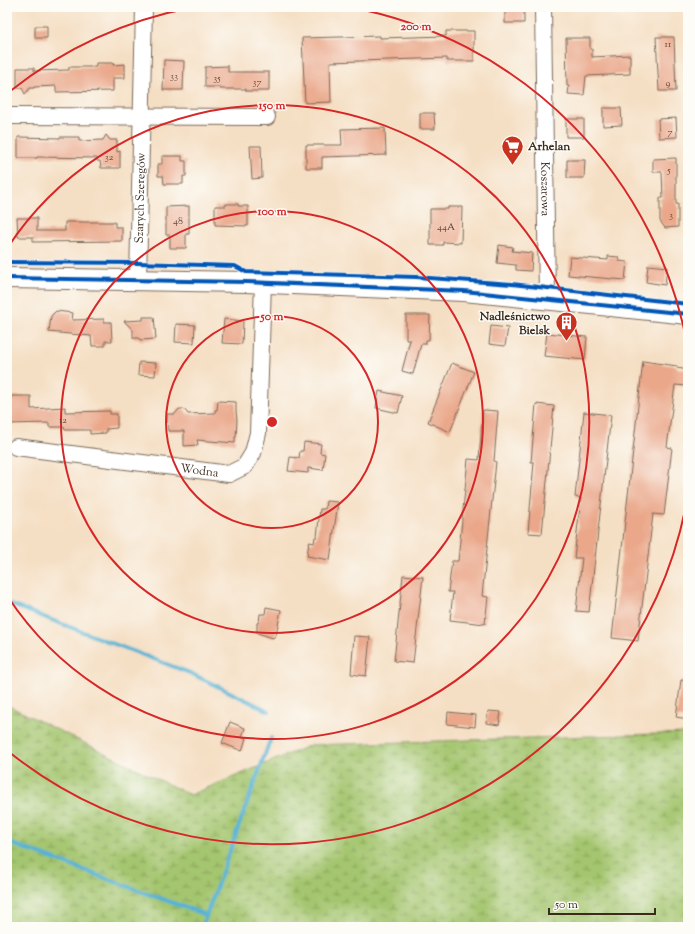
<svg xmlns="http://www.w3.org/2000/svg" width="695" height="934" font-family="'Sorts Mill Goudy',serif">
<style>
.wetland{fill:url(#wetland-marsh);stroke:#707846}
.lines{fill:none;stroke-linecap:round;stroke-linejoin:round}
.stream{stroke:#56b2d4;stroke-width:4}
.building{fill:#eaa78a}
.minor-casing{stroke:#7c6958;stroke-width:18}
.tertiary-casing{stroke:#7c6958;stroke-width:22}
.minor{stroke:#fff;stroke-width:16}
.tertiary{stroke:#fff;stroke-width:20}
.cycleway-casing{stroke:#fdfcf7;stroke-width:6}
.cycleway{stroke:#0057b8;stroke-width:4}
.ring{fill:none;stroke:#d62828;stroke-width:2}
.labels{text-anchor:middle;stroke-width:3;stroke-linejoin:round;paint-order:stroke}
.number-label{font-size:10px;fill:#674939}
.poi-label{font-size:12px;font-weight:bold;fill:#3b2a1e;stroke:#fdfcf7;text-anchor:start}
.street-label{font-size:12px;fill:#3b2a1e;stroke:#fdfcf7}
.centre{fill:#d62828;stroke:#fdfcf7;stroke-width:2}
.ring-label{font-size:12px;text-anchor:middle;font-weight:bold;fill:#d62828;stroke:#fdfcf7;stroke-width:3;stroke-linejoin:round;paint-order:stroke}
</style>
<defs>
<pattern id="wetland-marsh" width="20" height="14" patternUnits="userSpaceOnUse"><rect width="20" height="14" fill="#a5c66f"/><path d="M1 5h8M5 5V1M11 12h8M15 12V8" fill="none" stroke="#88a15b"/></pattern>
</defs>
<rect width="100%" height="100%" fill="#fdfcf7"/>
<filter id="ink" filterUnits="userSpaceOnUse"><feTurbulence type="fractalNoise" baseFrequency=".025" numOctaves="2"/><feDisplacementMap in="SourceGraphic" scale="8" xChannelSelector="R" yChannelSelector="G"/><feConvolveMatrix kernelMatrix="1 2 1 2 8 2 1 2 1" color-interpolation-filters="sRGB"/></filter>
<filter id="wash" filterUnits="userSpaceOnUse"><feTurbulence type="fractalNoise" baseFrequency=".012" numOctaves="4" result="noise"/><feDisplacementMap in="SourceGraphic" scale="16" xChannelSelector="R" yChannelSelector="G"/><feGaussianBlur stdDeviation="0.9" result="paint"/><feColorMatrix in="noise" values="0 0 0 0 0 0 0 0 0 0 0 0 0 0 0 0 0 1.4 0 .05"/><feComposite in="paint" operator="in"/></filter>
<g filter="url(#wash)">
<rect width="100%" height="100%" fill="#f5dfc4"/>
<path class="wetland" d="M7,705L190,795L311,745L688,733V927H7Z"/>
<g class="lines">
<path class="stream" d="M7,603L190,673L269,711
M7,842L206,915
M202,927L271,738"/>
</g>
<g id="blocks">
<path class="building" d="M505,7H524V23H505Z
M35,26H47V38H35Z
M446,31H474V61H447V58L330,62L331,102L305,103L302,38L380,36V38L446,36Z
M656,37H674L676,91H659Z
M566,38H590V49H592V57L630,55V74L586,76L584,95L568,94L569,86H567Z
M164,60L184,61L183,90H163Z
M96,63H113V65L125,64V78H113V91L56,92V86L34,87V88H30L25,94L22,88H17V68H34V71L69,70V67H96Z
M228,66V72H269V91H246V89H220V87H205V67Z
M603,108H621L622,125L603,126Z
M420,113H434L435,129H420Z
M676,118L677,137L659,138L658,119Z
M566,119H584V137H566Z
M385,128L386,155L322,157V168H306V145H342L341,129Z
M106,135L110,140H117V152L120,151V168H101L100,161H97V158L37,157V158H18V137L60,138V137H79V141L103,140Z
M250,146H261L262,178L252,179Z
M162,156H182V161H186V176H183V184H164L163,176H158V164H162Z
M676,158V204H678V227L665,228L660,221V198H663L662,172H653V159Z
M567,160H585L584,178H567Z
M226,204H238V206H248V226L215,225V206H226Z
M189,206V234H186V248H170V235H166V207Z
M448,207H462L461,243L443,242V245H430V209H448Z
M17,218H37V231H65V222H115V227H122V241L33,242V237H18Z
M499,245L513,247L512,251L532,253L531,271L516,270V265L497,263Z
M608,256L619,257V261L627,262L625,280L568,275L570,257L608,260Z
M648,265L667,267L665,285L646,282Z
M56,311L73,313L72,320L104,319V322H111L112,341H105V346H92L91,336L49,332L51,316Z
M406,315H430L429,340H426V344H421L413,374L402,371L410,340H406Z
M143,317H154L156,339L140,340L139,338H133V330L124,321L143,320Z
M224,319L243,321L242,344L222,343Z
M176,324L195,325L194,343L175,342Z
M491,326L508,328L505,346L489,344Z
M547,333L587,337L585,360L544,356Z
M643,361L677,366V368L688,370V386L675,385L667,447L672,448L664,515L653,514L638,641L612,638Z
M139,362L156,363L155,376L138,375Z
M452,363L474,372L450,432L428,422Z
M379,391L402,396L398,413L376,408Z
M11,396H31V409L65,407V412L110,411V414H117V428L106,429V433L90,434V430H65L64,427H49V423L7,424V412H12Z
M218,401L236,402V411L237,420L236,437H235V443L197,440L198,445L184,446V431H168L167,414H175L179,409H184L188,414L215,413V410H217Z
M536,404L554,406L542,534L528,533L534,462H531Z
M483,410L498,411L494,461L496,462L482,596L488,597L485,624L450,620L453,592H448L452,561H458L468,459L479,460Z
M584,412L611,415L589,612L576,611L582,558H574L581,498L575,497Z
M304,442L321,444L320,453L325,454L323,470L308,468V473L288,471L290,457L299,458L300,451H303Z
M326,501L338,502L330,560L307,556L309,542L314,543L315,537H317L320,509H325Z
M403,575L423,577L413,663L394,661Z
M266,607L281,610L276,635L273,638L257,633V623L259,622L260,614H265Z
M354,636L370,637L366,676L351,674Z
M681,680L688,681V719L676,717Z
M488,711L501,712L499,725L486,723Z
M448,712L476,715L475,727L447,724Z
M230,722L245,728L242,737L246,738L242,751L222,743Z"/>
</g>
</g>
<g filter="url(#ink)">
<use href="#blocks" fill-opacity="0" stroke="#7c6958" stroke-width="1"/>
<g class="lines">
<defs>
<g id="minor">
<path id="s1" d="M543,7L547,299"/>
<path d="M7,116L267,117"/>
<path id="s2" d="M138,280L144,7"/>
<path id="s3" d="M16,447L229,474L245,466L253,453L258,433L263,283"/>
</g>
<path id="tertiary" d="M7,278L246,282L464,291L688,314"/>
</defs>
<use href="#minor" class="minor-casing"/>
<use href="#tertiary" class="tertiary-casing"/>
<use href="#minor" class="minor"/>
<use href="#tertiary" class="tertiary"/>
<defs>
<path id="cycleway" d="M7,262L138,263L235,266L246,272L416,277L512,284L688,304
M7,278L246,282L464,291L688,314"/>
</defs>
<use href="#cycleway" class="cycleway-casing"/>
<use href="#cycleway" class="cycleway"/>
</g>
</g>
<g class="ring">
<circle cx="272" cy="422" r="106"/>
<circle cx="272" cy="422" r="211"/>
<path d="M8 247A317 317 0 1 1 8 597"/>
<path d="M688 495A422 422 0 0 1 9 752M9 92A422 422 0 0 1 195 7M349 7A422 422 0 0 1 688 349"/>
</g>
<defs>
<symbol id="supermarket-pin" viewBox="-11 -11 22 30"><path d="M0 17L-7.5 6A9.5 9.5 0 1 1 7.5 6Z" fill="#c8321e" stroke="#fdfcf7"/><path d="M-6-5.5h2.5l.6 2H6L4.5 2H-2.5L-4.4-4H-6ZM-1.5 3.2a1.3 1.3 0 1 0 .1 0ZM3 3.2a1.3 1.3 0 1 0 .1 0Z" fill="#fff"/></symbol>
<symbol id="building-pin" viewBox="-11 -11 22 30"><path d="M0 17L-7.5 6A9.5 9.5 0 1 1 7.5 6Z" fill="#c8321e" stroke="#fdfcf7"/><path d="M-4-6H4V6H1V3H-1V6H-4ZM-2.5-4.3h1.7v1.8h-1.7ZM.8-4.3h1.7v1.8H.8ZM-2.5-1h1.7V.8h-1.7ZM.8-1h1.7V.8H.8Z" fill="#fff"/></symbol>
</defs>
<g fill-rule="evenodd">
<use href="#supermarket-pin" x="500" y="134" width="25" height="34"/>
<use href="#building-pin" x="554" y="310" width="25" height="34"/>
</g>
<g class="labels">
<g class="number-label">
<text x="668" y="47">11</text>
<text x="174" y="79">33</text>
<text x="217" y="81">35</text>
<text x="257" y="85">37</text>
<text x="668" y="86">9</text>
<text x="670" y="135">7</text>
<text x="109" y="160">32</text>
<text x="669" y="173">5</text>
<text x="671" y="218">3</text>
<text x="178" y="224">48</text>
<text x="446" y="230">44A</text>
<text x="63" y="423">12</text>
</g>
<g class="poi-label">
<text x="528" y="150">Arhelan</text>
<text x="550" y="320" text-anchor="end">Nadleśnictwo<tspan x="550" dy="14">Bielsk</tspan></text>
</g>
<g class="street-label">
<text dy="4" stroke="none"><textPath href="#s1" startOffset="182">Koszarowa</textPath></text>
<text dy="4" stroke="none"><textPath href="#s2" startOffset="82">Szarych Szeregów</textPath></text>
<text dy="4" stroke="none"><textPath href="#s3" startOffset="185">Wodna</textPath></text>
</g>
</g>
<circle cx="272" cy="422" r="6" class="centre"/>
<g class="ring-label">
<text x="416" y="30">200 m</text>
<text x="272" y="109">150 m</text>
<text x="272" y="215">100 m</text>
<text x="272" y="320">50 m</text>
</g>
<rect width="695" height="934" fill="none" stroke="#fdfcf7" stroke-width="24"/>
<path d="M549 908v6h106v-6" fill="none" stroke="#3b2a1e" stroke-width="2"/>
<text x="555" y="908" font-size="12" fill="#3b2a1e" stroke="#fdfcf7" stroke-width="3" paint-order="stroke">50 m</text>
</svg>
